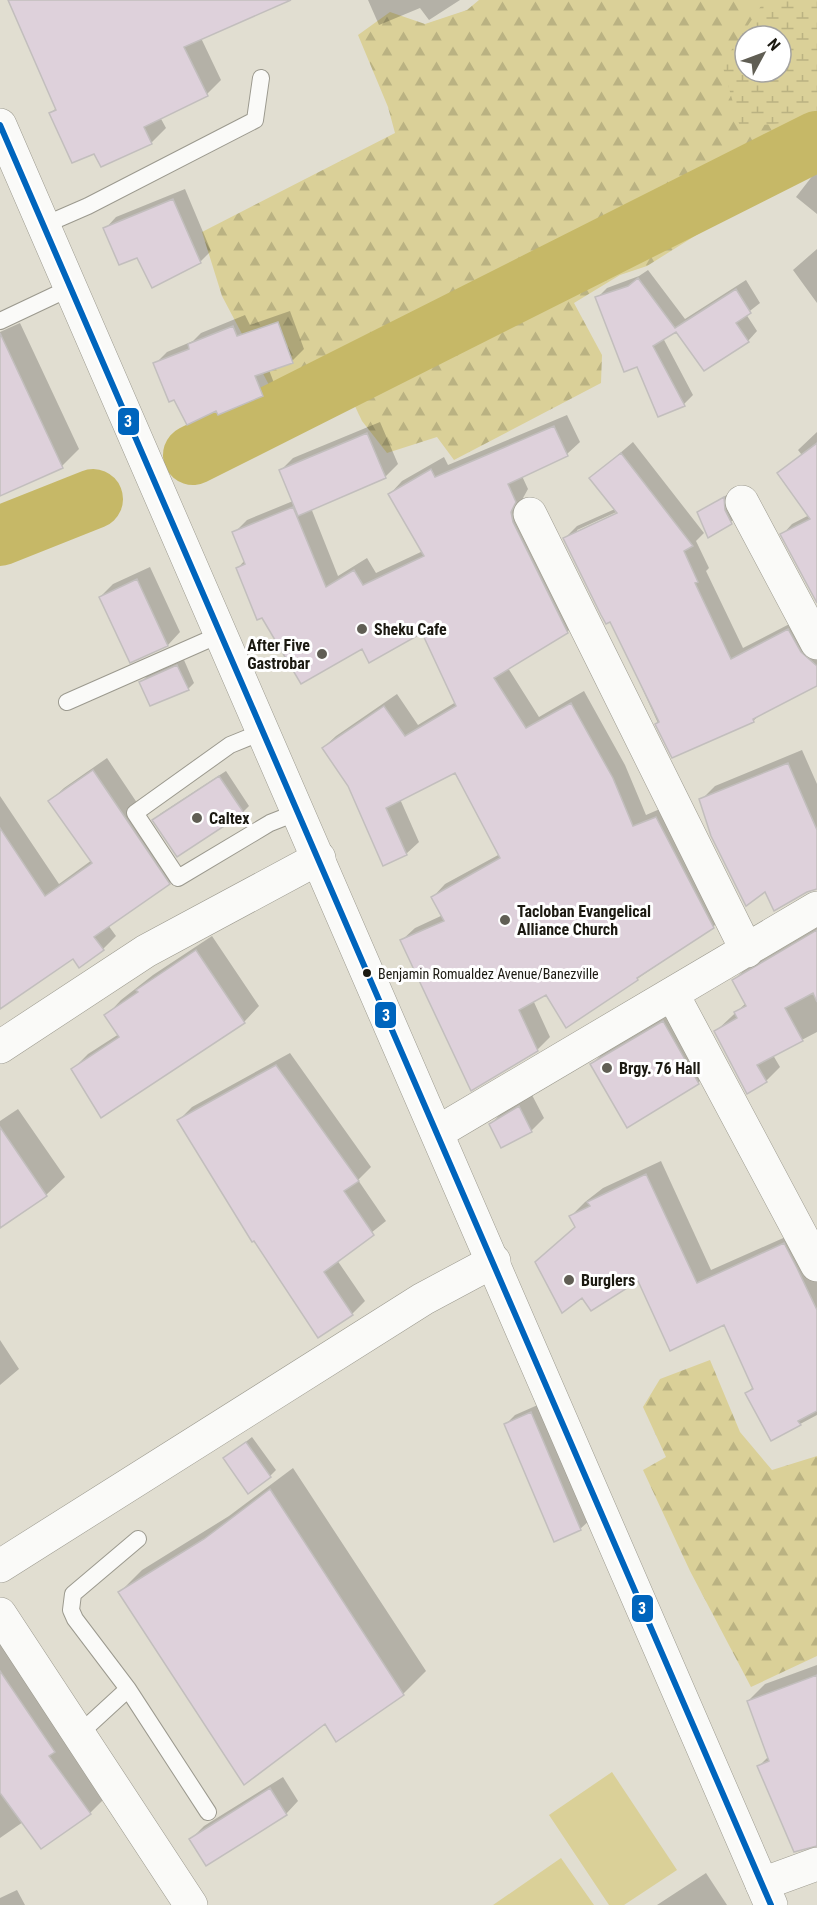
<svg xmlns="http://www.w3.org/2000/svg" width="817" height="1905" font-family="'Roboto Condensed',sans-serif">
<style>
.green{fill:#dad098}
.forest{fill:url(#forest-firs);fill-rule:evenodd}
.wetland{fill:url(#wetland-marsh);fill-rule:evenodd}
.shadow{fill:#0003;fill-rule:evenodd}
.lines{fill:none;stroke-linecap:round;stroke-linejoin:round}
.stream{stroke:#c6b867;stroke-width:10}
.river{stroke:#c6b867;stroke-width:60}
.building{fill:#ded1db;stroke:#c2bebd;stroke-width:1.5}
.service-casing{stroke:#9b998e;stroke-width:18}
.minor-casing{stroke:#9b998e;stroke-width:34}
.secondary-casing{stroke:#9b998e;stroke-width:34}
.service{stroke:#fafaf8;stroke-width:16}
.minor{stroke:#fafaf8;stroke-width:33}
.secondary{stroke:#fafaf8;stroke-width:33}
.bus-1-casing{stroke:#fff;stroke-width:10}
.bus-1{stroke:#0065bd;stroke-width:6}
.poi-dot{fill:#605e54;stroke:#fff;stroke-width:2}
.bus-dot{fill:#1b1911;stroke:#fff;stroke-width:2}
.labels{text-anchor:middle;stroke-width:6;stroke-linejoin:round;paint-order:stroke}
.bus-label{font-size:14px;fill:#1b1911;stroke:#fff;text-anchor:start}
.poi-label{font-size:16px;font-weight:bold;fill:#1b1911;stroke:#fff;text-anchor:start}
.line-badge{stroke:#fff;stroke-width:2}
.badge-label{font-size:16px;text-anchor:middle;font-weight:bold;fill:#fff}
</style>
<defs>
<pattern id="forest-firs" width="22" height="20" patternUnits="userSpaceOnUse" patternTransform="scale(1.5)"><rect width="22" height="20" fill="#dad098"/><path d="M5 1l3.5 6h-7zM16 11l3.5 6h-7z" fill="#bab282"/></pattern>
<pattern id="wetland-marsh" width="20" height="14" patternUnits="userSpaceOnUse" patternTransform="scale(1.5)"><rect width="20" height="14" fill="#dad098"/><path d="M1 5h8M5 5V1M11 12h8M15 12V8" fill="none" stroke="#bab282"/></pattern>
</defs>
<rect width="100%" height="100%" fill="#e1ded1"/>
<path class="green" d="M612,1772L677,1870L624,1905H609L549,1815Z
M561,1858L594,1905H493Z"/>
<path class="forest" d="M479,0H817V163L781,182L647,266L620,275L574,303L602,355L601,383L454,460L437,437L387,453L362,421L332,358L269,385L222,296L202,232L395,133L388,107L358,35L390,12L425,24L467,10ZM745,36H781V72H745Z
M710,1360L740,1432L772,1470L817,1456V1656L751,1687L690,1571L643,1470L666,1457L643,1407L660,1379Z"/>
<path class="wetland" d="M765,0H817V120L740,127L722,64ZM745,36H781V72H745Z"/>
<path class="shadow" d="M10,0H287L201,38L221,80L207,94L160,117L166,128L151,143L51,113L56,108Z
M368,0H460L429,20L420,8L379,25Z
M817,170V214L796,197Z
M185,189L211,251L200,262L137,256L105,229L116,217Z
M817,249V303L793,270Z
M648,270L685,319L746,280L760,303L746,314L757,331L748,341L676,330L663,338L693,395L684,404L638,365L597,298L607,288L639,276Z
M290,311L304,349L292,361L269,370L274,383L262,395L155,364L167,352L193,341L201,333L245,315L250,325Z
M20,323L79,449L62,466L0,495V332Z
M567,415L580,442L567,454L522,476L528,489L523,498L525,509L580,620L567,632L508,668L539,717L584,691L625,765L646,815L669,805L725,914L713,927L637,979L546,993L533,1000L550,1037L537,1050L402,940L415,928L443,915L433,897L445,884L500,854L456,771L400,799L419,842L406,854L323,748L336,736L397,694L418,725L456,702L422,631L363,647L237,569L245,560L234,533L247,520L293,501L280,471L293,458L380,422L398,464L385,477L311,508L338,576L367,558L376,573L423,551L390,494L402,481L444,457L448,465Z
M817,432V470L815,472L798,450Z
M633,442L704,533L696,541L709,568L706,571L743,648L801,618L817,645V684L761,714L753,721L673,756L611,620L565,538L577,526L615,509L591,478ZM623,509L624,512L577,533V530Z
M730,493L738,517L709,536L699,512Z
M817,511V594L782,535L792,524Z
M150,567L180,632L168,645L131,661L100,597L113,584Z
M184,660L194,683L188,689L141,682L147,676Z
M802,750L817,784V888L766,890L701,800L715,786Z
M107,758L182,870L169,883L108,925L116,936L103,949L73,956L0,1007V796L59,884L92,860L50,801L64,788Z
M226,771L249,806L243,812L160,814Z
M817,925V1032L773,1055L780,1067L766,1081L715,1032L746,1003L734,980L748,966Z
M212,936L259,1006L244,1022L73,1069L88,1054L119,1034L106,1016L121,1000L153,975Z
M680,1005L715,1066L698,1083L592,1064L608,1048Z
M290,1053L371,1167L358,1180L386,1221L337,1260L365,1301L352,1314L179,1120L192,1107Z
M532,1095L544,1118L531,1131L491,1124L503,1111Z
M18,1109L65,1177L46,1195L0,1226V1121Z
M661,1161L711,1270L799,1231L817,1267V1415L772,1439L747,1393L754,1386L724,1323L639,1279L582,1296L537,1262L576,1226L571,1216L585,1202L603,1188Z
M0,1340L19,1369L0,1385Z
M540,1404L590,1520L580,1529L506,1424L515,1415Z
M252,1437L276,1470L270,1476L225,1458Z
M293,1468L426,1671L403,1694L337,1740L325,1722L119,1593L142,1570L229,1516Z
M0,1635L69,1736L64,1741L105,1798L90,1813L23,1822L0,1838Z
M817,1665V1846L759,1766L769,1756L748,1701L765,1684Z
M283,1777L298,1801L286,1814L191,1839L204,1826Z
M706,1873L727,1905H657Z
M17,1890L25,1905H0V1898Z"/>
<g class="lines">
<path class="stream" d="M187,457L193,455
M93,499L96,498"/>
<path class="river" d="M193,455L817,141
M0,536L93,499"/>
</g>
<path class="building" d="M8,0H291L184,47L208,96L144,127L152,144L101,167L94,154L72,163L49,113L56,110Z
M173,199L201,263L152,288L137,258L119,265L103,228Z
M638,278L675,328L736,289L751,313L736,323L749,342L704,371L676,332L653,346L685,406L658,417L637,367L624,372L595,297L628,286Z
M278,322L293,363L255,376L263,396L218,415L216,411L187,425L174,400L169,402L153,363L189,349L188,344L233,326L237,336Z
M0,333L63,468L0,496Z
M554,426L568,456L508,484L516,502L511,512L513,522L568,633L494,678L526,728L571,703L613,778L633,826L656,817L714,928L637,978L638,980L566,1028L546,995L519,1010L538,1051L471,1091L400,940L444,921L431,897L500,858L455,773L386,808L407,855L383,866L348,786L322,748L384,706L405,736L456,706L422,633L369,663L362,649L301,684L262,618L257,620L236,568L245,564L232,532L293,507L326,587L354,570L363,585L424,556L388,494L431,469L435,477Z
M367,433L386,478L298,516L279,470Z
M817,443V603L780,534L810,519L777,473Z
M621,453L693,546L684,551L698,582L695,583L731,659L788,629L801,652L817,666V686L753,719L754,722L672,758L655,724L659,722L610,622L606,624L601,615L563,538L617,513L589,478Z
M724,497L725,510L732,524L708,538L697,512Z
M137,579L168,646L130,663L99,597Z
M177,665L189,690L150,706L139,682Z
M788,763L817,830V889L807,892L774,911L765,892L746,906L711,836L699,799Z
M93,770L170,884L94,937L104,950L79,968L73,959L0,1009V828L45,896L92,863L48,801Z
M219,776L244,813L177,857L152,820Z
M817,930V1002L813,993L785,1008L803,1041L757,1065L767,1082L747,1094L714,1031L737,1018L734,1012L746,1006L732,980Z
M196,950L245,1023L101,1118L71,1069L119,1037L104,1015L138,992L136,990Z
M663,1021L699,1084L627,1128L590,1064Z
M276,1065L359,1181L344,1191L374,1235L324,1272L353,1315L318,1338L254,1241L252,1242L177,1120Z
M519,1106L532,1132L501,1148L489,1124Z
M0,1127L47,1196L0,1228Z
M646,1174L697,1283L784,1243L797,1268L817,1310V1411L798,1421L801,1425L771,1441L745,1393L753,1389L724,1325L670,1351L638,1281L591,1311L582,1298L562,1313L535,1262L575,1227L569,1216L590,1206L587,1202Z
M531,1412L581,1530L554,1542L504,1424Z
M246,1442L271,1477L248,1494L223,1458Z
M270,1489L404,1695L336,1742L325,1724L244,1785L118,1592L204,1539Z
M0,1671L55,1752L49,1756L91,1814L41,1849L0,1793Z
M817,1675V1846L794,1852L757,1766L769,1761L747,1701Z
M270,1788L287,1815L206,1866L189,1839Z"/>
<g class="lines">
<defs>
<path id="service" d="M42,226L88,206L255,120L261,78
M0,321L70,288
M67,702L219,635
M262,732L230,745L135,813L178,878L270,823L298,812
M138,1539L73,1594L71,1610L75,1619L128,1689L208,1812
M79,1734L128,1689"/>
<path id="minor" d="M742,502L817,643
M530,514L747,951
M673,995L817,1265
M0,1047L146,951L319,858
M438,1132L817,908
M0,1566L423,1299L494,1261
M0,1614L191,1905
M762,1884L817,1864"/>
<path id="secondary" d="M0,125L771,1905"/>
</defs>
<use href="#service" class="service-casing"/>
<use href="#minor" class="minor-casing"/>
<use href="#secondary" class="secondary-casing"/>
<use href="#service" class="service"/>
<use href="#minor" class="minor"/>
<use href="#secondary" class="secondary"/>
<defs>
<path id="bus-1" d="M0,125L771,1905"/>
</defs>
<use href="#bus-1" class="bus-1-casing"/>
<use href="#bus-1" class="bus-1"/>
</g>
<g class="poi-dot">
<circle cx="362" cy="629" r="6"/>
<circle cx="322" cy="654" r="6"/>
<circle cx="197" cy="818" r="6"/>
<circle cx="505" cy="920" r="6"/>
<circle cx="607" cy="1068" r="6"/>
<circle cx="569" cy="1280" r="6"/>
</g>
<circle class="bus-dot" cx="367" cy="973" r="5"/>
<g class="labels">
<g class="bus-label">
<text x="378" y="979">Benjamin Romualdez Avenue/Banezville</text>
</g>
<g class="poi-label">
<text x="374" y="635">Sheku Cafe</text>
<text x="310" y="651" text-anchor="end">After Five<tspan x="310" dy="18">Gastrobar</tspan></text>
<text x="209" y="824">Caltex</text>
<text x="517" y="917">Tacloban Evangelical<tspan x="517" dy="18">Alliance Church</tspan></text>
<text x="619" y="1074">Brgy. 76 Hall</text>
<text x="581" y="1286">Burglers</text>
</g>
</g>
<g class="line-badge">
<rect x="117" y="407" width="23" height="29" rx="6" fill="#0065bd"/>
<rect x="374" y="1001" width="23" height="28" rx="6" fill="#0065bd"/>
<rect x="631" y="1594" width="23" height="29" rx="6" fill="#0065bd"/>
</g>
<g class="badge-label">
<text x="128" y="427">3</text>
<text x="386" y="1021">3</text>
<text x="642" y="1614">3</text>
</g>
<g transform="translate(763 54) rotate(49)"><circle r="28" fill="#ffffff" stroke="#a4a3a0" stroke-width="1.5"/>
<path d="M0-4.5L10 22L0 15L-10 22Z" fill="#605e54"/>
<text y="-9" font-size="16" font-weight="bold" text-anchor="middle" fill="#1b1911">N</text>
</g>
</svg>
